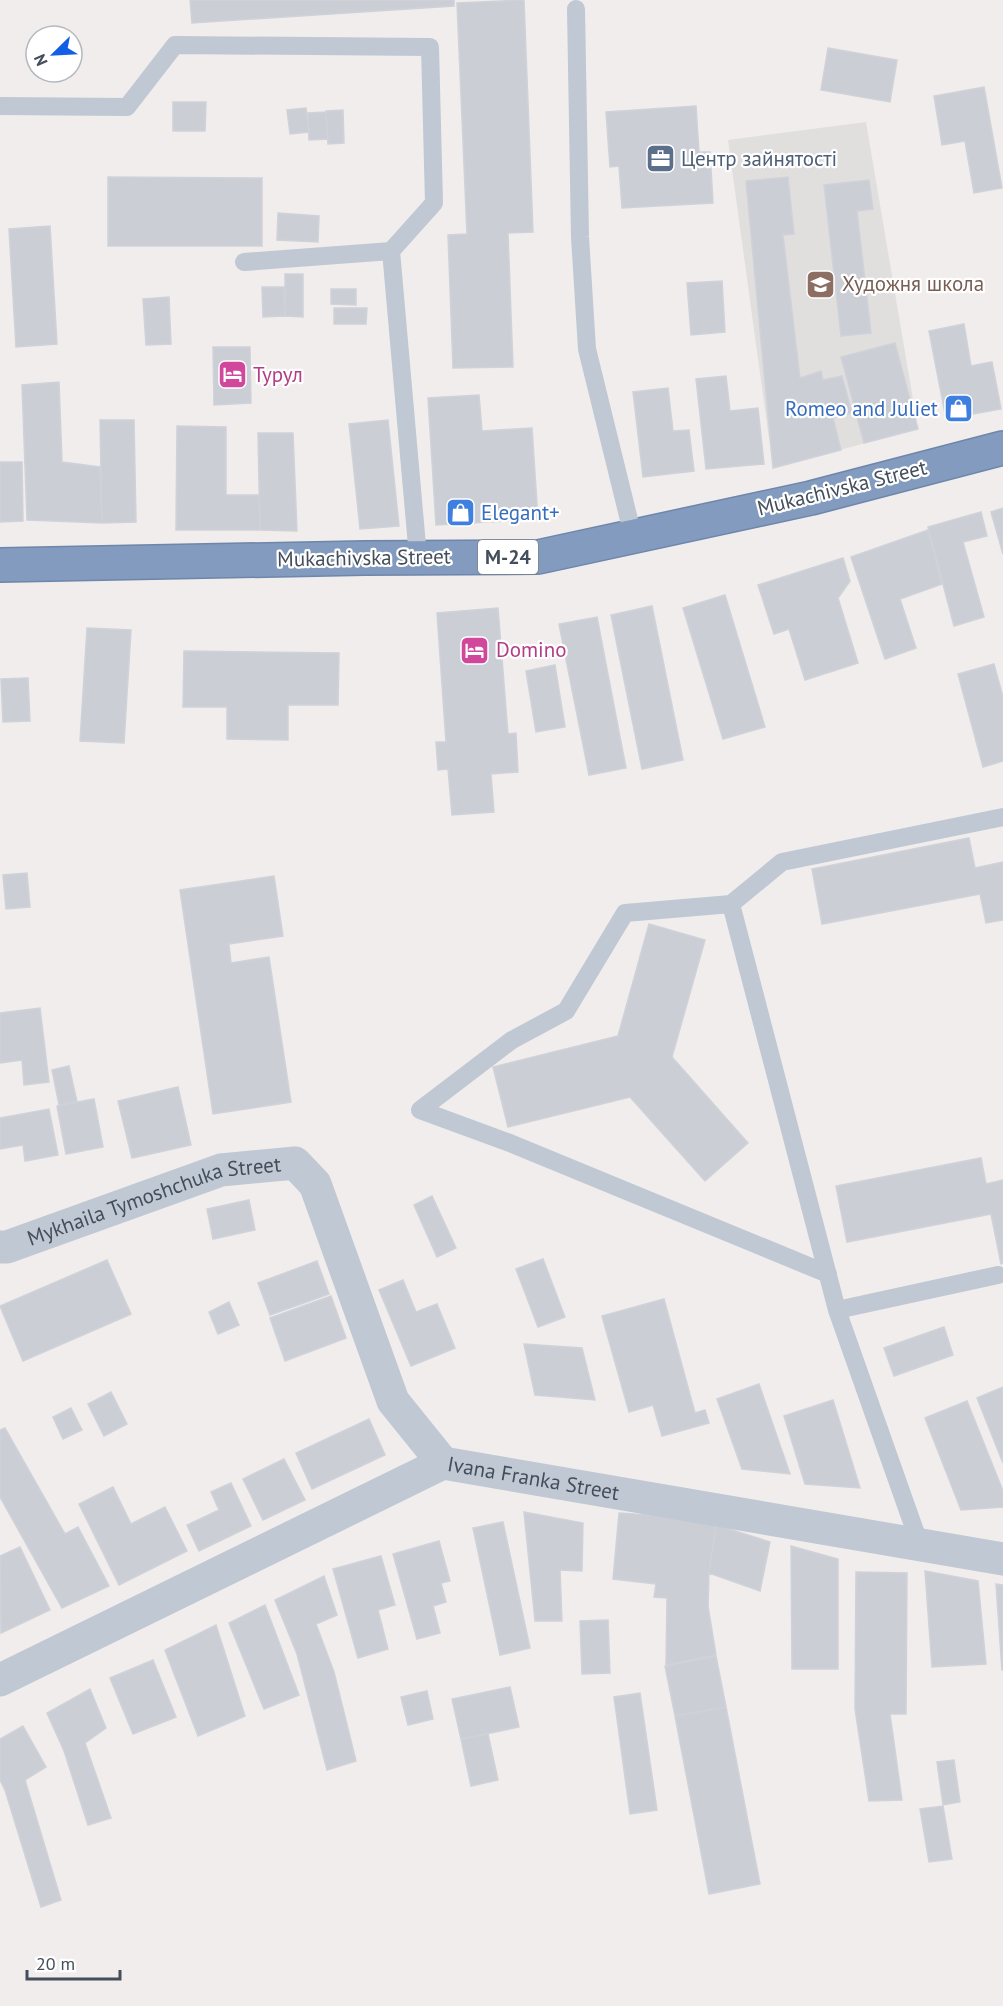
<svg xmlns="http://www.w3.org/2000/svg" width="1003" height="2006" font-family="'PT Sans',sans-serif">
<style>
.education{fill:#e1dede}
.building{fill:#cbced5;stroke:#d0d2d9;stroke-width:1.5}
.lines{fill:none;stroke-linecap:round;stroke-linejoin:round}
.highway-casing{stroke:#6d86aa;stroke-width:36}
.lane{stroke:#bfc8d3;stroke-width:18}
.street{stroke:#bfc8d3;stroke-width:33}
.highway{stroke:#829bbe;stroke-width:33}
.labels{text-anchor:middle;stroke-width:4.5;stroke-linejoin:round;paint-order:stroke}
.shield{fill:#fff;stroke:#7c838c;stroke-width:1.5}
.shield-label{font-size:20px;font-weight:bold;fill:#444e5b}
.service-label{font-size:21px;fill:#4e5e75;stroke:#fff;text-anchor:start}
.education-label{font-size:21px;fill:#785e54;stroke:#fff;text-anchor:start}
.hotel-label{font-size:21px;fill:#b23c85;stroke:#fff;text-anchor:start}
.shop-label{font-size:21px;fill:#366cbe;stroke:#fff;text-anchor:end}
.street-label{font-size:21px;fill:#444e5b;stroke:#fff}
</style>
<rect width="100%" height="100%" fill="#f0edec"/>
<path class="education" d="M866,122L918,429L773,468L728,140Z"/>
<path class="building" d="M190,0H454V6L192,23Z
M524,0L533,232L508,233L513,367L453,368L448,235L467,234L457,3Z
M828,48L897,60L890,102L821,90Z
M984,87L1002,188L974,193L965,141L942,145L934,96Z
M173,102H206L205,131H173Z
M696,106L699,152H710L713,203L622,208L619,166L610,167L606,112Z
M306,108L309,132L290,134L287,110Z
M343,110L344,143L328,144L326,111Z
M326,112L328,139L309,140L308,113Z
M108,177L262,178V246H108Z
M788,177L794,234L783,235L800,378L821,371L823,380L842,376L852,413L833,418L841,450L773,468L746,181Z
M869,180L873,209L857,211L871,333L841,336L824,185Z
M278,213L319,216L318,242L277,240Z
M50,226L57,344L16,347L9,229Z
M285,274H303V317L285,316Z
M722,281L725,332L691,335L687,283Z
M262,287H284L285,316L263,317Z
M331,289H356V305L331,304Z
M169,297L171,344L146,345L143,299Z
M334,308H367L366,324H334Z
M964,324L971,366L992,362L1001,409L946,419L929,331Z
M895,343L918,429L864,443L841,357Z
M213,347H250L251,403L214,405Z
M726,376L730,411L758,408L764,464L706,469L696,379Z
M59,382L62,462L100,467L102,523L27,520L22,385Z
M668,388L673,431L689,430L694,471L643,477L633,392Z
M479,395L482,431L532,428L538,519L436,525L428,398Z
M100,420H134L136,522L102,523Z
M388,420L399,526L360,529L349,424Z
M177,426L226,427V495H259L260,530H176Z
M258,433H293L297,531L260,530Z
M0,462H22L23,521L0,522Z
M1003,508V554L991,512Z
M981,512L987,536L963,542L984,617L954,626L928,527Z
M928,530L942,584L900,599L916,648L885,659L851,557Z
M843,558L850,581L838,598L858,663L805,680L789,629L774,634L758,585Z
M725,595L765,727L723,739L683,608Z
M652,606L683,760L642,769L611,615Z
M498,608L508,734L516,733L518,772L491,774L494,812L452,815L448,769L438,770L436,742H446L437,613Z
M597,617L626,768L589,775L559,624Z
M87,628L131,630L124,743L80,741Z
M184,651L339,653L338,705H288V740L227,739V707H183Z
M994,664L1003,697V761L983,767L958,674Z
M555,665L565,727L536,732L526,671Z
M28,678L30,721L3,722L1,679Z
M969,838L975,868L1003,862V920L986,923L980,894L822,924L812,869Z
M27,873L30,907L6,909L3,875Z
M274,876L283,936L229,944L231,963L269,957L291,1102L213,1114L180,890Z
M649,924L705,940L672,1057L748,1143L705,1181L630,1097L508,1127L493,1067L618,1036Z
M40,1008L49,1082L24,1085L22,1060L0,1063V1013Z
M69,1066L77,1102L59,1105L52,1070Z
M178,1087L191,1145L132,1158L118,1101Z
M94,1099L103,1147L66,1154L57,1106Z
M49,1109L58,1155L25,1161L23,1145L0,1149V1118Z
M981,1158L986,1184L1003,1180V1263L1001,1264L991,1214L847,1242L836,1186Z
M432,1196L456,1248L437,1257L414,1205Z
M249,1200L255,1230L213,1239L207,1209Z
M543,1259L565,1317L538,1327L516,1269Z
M107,1260L131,1314L23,1361L0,1306Z
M317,1261L329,1294L270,1315L258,1283Z
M403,1280L416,1312L437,1304L455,1348L411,1366L379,1290Z
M331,1296L346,1338L285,1361L270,1318Z
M664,1299L695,1413L705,1410L709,1423L662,1436L653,1405L629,1412L602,1316Z
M229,1302L239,1325L218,1334L209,1312Z
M944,1327L953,1355L894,1376L884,1348Z
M524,1344L582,1348L595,1400L535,1395Z
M759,1384L790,1474L742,1469L717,1399Z
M1003,1387V1463L977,1398Z
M111,1392L127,1424L104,1436L88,1404Z
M833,1400L860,1488L805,1484L784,1416Z
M967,1401L1003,1491V1507L961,1510L925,1418Z
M71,1408L82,1430L63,1439L53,1417Z
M369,1419L385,1455L312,1489L296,1453Z
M5,1428L65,1534L78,1527L109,1586L62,1608L0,1497V1430Z
M284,1459L305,1500L263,1520L243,1479Z
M231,1483L251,1526L199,1551L187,1525L219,1510L211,1492Z
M113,1487L131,1524L165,1507L187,1551L119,1585L79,1504Z
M524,1512L583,1523L582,1571L560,1570L562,1621H535Z
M619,1513L664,1516L716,1525L709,1573L708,1606L716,1655L666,1665L667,1598L654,1597L656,1584L613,1579Z
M503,1522L530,1648L500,1655L473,1528Z
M716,1525L770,1542L760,1591L709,1573Z
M439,1541L450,1581L441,1583L446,1602L433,1606L440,1633L417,1639L393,1554Z
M791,1546L838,1559V1669H792Z
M20,1547L50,1610L1,1633L0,1556Z
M381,1556L395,1605L378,1610L388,1649L358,1658L333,1569Z
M925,1571L978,1581L986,1664L932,1667Z
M856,1572L907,1573L906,1714H890L902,1800L869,1801L855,1709Z
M324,1576L337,1615L316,1624L334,1672L356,1761L327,1770L297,1654L275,1600Z
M996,1584L1003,1585V1670H1002Z
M265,1605L299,1695L264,1709L229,1623Z
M608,1620L610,1673L582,1674L580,1621Z
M216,1625L245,1716L198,1736L165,1650Z
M716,1656L726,1707L675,1716L665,1666Z
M153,1660L176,1717L133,1734L110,1678Z
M510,1687L519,1727L461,1739L452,1699Z
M90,1689L106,1728L85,1743L111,1818L88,1825L64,1751L47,1713Z
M427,1691L433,1719L408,1725L401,1697Z
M640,1693L657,1810L630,1814L614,1697Z
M726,1707L760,1884L709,1894L675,1716Z
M23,1726L46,1767L25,1780L61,1900L41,1907L5,1790L0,1780V1739Z
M488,1734L498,1780L471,1786L461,1739Z
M954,1760L960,1802L943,1805L937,1762Z
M943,1806L952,1859L929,1862L920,1809Z"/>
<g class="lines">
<defs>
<path id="highway" d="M0,565L365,558L538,557L811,498L1003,448"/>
</defs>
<use href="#highway" class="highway-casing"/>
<path class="lane" d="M576,9L580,237L587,349L633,536
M0,106L127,107L175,45L430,47L434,203L391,251L244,262
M391,251L418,557
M731,904L625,913L566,1011L512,1040L420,1110L510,1143L828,1274
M837,1310L998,1275
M920,1545L837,1310L731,904L782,862L1003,817"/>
<g class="street">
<path id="s1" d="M0,1247H7L221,1170L295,1163L315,1184L393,1401L443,1463"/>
<path id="s2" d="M0,1680L443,1463L1003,1559"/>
</g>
<use href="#highway" class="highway"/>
</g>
<defs>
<symbol id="office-square" viewBox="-11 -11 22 22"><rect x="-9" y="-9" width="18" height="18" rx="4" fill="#5c6f8a" stroke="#fff"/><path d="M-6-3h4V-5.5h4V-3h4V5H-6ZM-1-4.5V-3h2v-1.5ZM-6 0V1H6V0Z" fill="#fff"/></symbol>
<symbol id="school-square" viewBox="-11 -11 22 22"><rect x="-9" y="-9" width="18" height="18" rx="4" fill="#8d6e63" stroke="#fff"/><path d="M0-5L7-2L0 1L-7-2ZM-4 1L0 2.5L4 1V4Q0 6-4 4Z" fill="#fff"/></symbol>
<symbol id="hotel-square" viewBox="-11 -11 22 22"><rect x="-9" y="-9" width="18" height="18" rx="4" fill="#d1479c" stroke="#fff"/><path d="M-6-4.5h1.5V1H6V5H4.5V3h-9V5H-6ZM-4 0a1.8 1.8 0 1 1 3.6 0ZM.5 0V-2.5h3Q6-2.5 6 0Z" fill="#fff"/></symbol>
<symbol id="shop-square" viewBox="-11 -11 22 22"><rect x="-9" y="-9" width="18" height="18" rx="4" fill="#3f7fe0" stroke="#fff"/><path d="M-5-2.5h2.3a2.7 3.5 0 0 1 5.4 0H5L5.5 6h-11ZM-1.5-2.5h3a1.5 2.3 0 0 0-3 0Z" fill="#fff"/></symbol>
</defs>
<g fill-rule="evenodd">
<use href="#office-square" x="644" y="142" width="33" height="33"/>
<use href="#school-square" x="804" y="268" width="33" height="33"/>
<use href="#hotel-square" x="216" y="358" width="33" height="33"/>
<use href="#shop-square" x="942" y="392" width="33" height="33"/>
<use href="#shop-square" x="444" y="496" width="33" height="33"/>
<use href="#hotel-square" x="458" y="634" width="33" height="33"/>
</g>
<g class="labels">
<rect class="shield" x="478" y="540" width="60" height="34" rx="4.5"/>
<g class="shield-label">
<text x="508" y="564">М-24</text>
</g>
<g class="service-label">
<text x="681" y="166">Центр зайнятості</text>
</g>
<g class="education-label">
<text x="842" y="291">Художня школа</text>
</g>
<g class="hotel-label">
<text x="253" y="382">Турул</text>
<text x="496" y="657">Domino</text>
</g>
<g class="shop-label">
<text x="938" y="416">Romeo and Juliet</text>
<text x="481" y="520" text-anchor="start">Elegant+</text>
</g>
<g class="street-label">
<text transform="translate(842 488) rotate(-14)" y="7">Mukachivska Street</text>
<text transform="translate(364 558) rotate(-1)" y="7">Mukachivska Street</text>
<text dy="7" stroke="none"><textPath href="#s1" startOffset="162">Mykhaila Tymoshchuka Street</textPath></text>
<text dy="7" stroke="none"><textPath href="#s2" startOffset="585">Ivana Franka Street</textPath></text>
</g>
</g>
<g transform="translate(54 54) rotate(246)"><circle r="28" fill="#ffffff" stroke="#b4b8bd" stroke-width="1.5"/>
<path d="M0-4.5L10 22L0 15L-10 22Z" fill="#125ee4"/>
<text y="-9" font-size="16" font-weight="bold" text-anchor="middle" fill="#444e5b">N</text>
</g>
<path d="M27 1970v9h93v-9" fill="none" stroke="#444e5b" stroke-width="3"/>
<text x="36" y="1970" font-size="18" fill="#444e5b" stroke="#ffffff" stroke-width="4.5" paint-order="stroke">20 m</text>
</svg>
